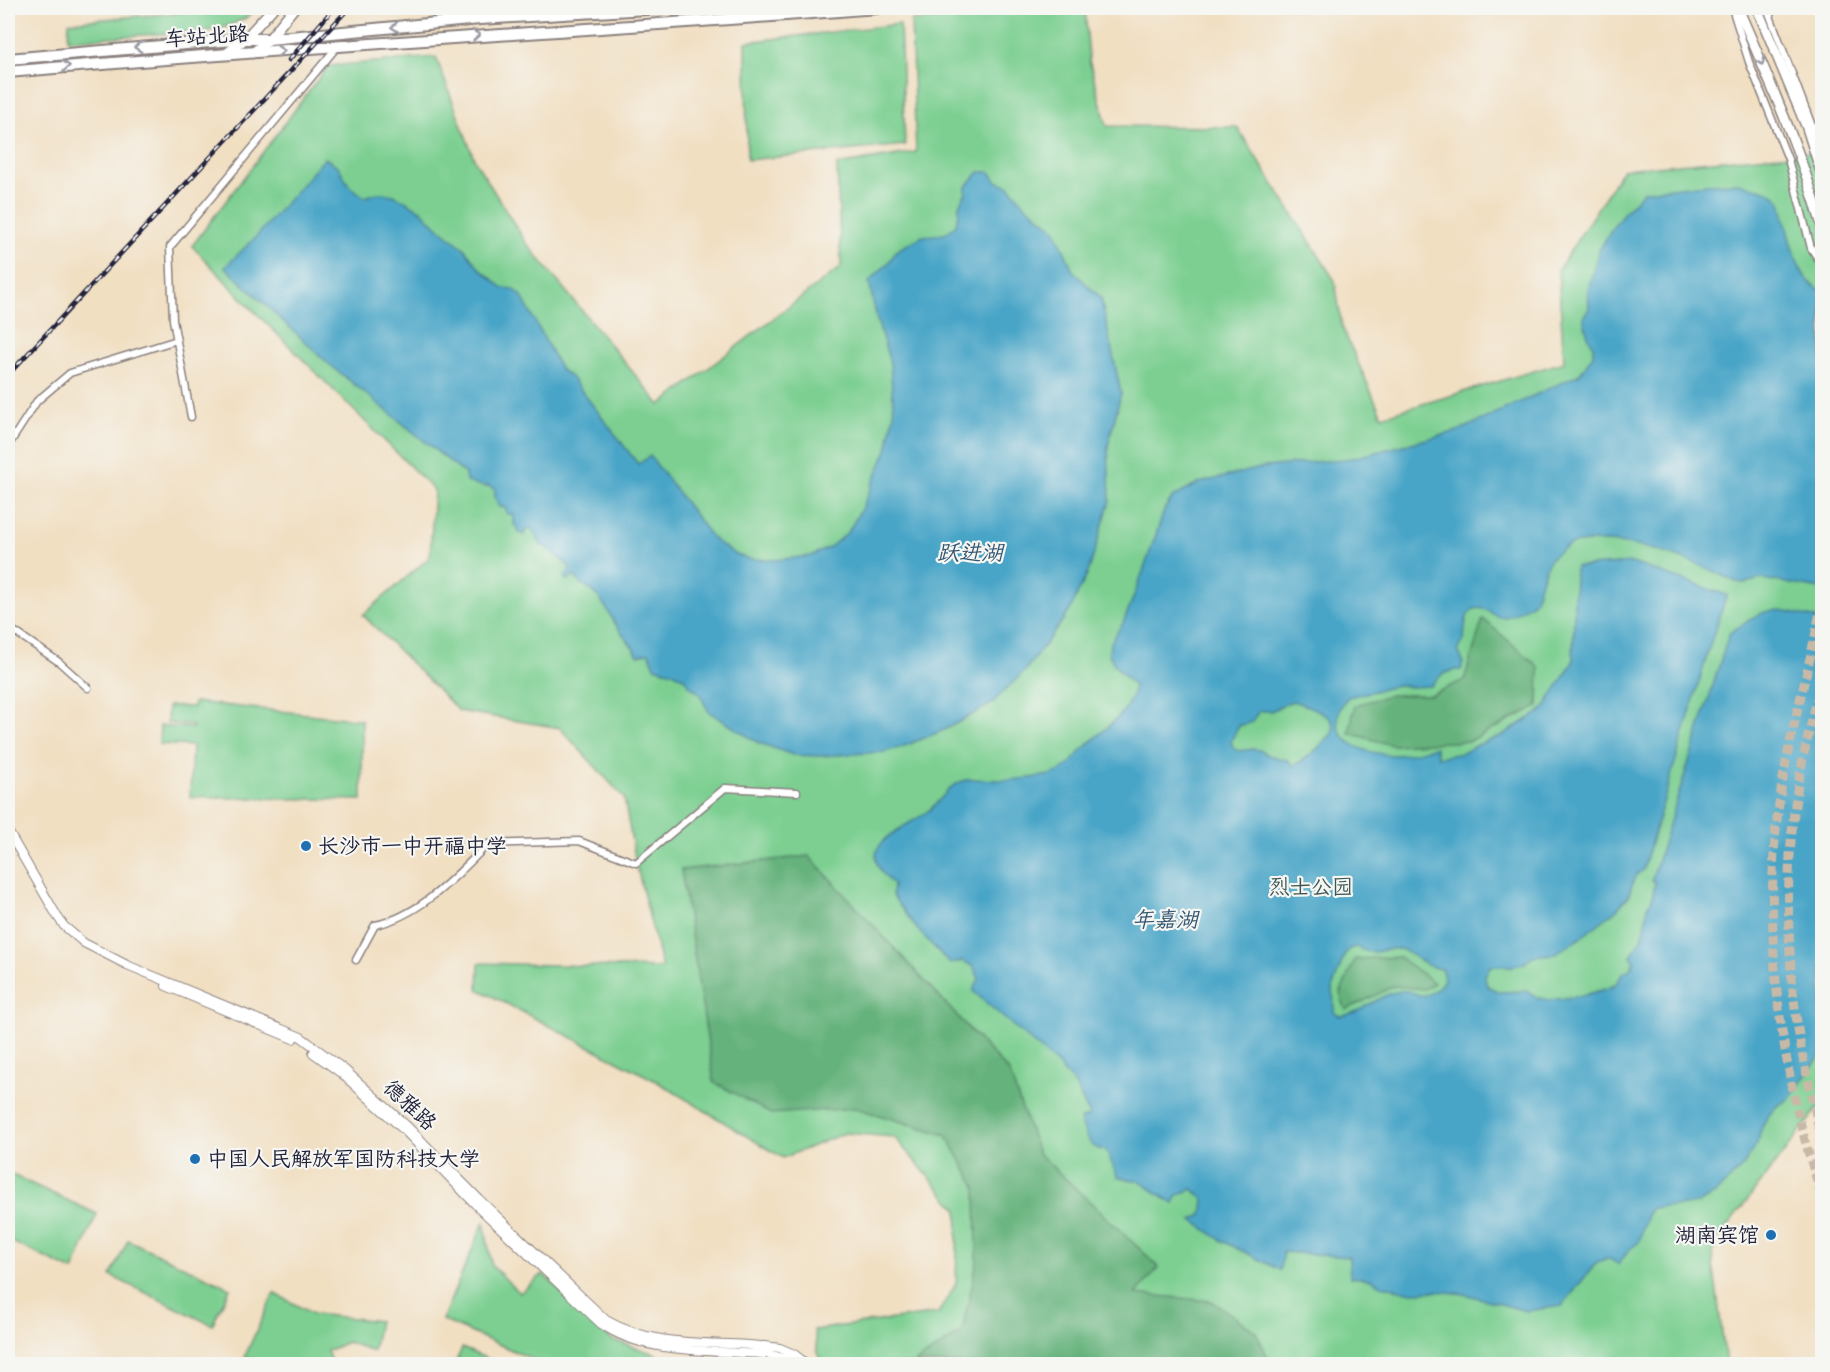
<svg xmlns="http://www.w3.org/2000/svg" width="1830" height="1372" font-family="'Architects Daughter','LXGW WenKai TC',sans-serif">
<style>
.green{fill:#7ccf91;stroke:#4f7866;stroke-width:1.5}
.forest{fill:#65b27b;stroke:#446a5b;stroke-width:1.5}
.water{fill:#49a5c7;stroke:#366481;stroke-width:1.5;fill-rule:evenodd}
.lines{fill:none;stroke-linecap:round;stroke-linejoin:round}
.secondary-tunnel{stroke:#c8b9a7;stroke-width:9;stroke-dasharray:9 4.5;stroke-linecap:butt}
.minor-casing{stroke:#8a807e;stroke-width:9}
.tertiary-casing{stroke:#8a807e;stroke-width:10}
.secondary-casing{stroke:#8a807e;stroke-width:12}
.primary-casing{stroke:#8a807e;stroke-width:14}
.minor{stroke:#fff;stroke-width:6}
.tertiary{stroke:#fff;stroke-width:8}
.secondary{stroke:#fff;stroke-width:9}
.primary{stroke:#fff;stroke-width:10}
.rail-casing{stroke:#22223b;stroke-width:4.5}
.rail{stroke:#f6f6f2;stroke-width:2;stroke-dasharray:7;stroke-linecap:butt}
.oneway{stroke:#9c9ca7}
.poi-dot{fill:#1f6fb2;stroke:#f6f6f2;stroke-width:2}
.labels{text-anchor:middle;stroke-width:4.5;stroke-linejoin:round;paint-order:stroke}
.street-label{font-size:21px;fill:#22223b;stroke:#f6f6f2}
.poi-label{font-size:21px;fill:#22223b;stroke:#f6f6f2;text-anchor:start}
.park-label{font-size:21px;fill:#3d5655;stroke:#f6f6f2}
.water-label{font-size:22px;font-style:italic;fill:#325673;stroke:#f6f6f2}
</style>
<rect width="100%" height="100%" fill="#f6f6f2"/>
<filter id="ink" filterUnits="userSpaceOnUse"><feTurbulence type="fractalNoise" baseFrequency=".0167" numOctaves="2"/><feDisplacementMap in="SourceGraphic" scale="12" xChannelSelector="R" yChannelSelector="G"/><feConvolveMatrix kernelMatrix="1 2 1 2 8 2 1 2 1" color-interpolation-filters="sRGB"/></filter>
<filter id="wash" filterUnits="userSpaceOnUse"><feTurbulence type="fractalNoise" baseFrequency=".008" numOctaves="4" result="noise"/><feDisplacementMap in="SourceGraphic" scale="24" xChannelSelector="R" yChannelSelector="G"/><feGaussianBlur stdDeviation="1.35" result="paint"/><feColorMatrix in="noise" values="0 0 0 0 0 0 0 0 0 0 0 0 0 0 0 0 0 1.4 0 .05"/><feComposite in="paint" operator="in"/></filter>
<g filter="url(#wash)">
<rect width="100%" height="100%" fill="#f1dfc2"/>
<path class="green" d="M195,8H256L246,18L218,30L68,40L69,22L176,13Z
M1055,8H1085L1089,60L1107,126L1237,127L1335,281L1342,327L1382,416L1564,362L1558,270L1623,169L1815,152L1822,164V1103L1716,1241L1712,1254L1726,1364H820L814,1330L938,1313L956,1284L958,1210L894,1137L845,1133L783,1158L656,1081L478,989L479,963L662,968L636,863L624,798L560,728L459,711L363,615L430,557L434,490L249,306L192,246L328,66L436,57L475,161L526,243L660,405L841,267L837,165L916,152L911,21Z
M900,24L905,145L747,160L746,42Z
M194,702L362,720V800L190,797L192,746L159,744L160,726L193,728L192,725L167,723L168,706L193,707Z
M8,1173L97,1214L73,1271L8,1240Z
M484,1222L492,1266L520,1293L543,1274L612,1340L656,1354L660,1364H544L442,1320Z
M128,1240L230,1288L212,1325L111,1276Z
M274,1293L313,1314L379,1321L373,1351L347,1342L327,1351L332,1364H262L245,1356Z
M462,1348L500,1364H455Z"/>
<path class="forest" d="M1483,619L1539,667L1538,706L1470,741L1392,745L1349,733L1355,705L1391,695H1431L1464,680Z
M809,856L1009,1072L1038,1153L1159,1267L1136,1294L1212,1301L1256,1332L1271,1364H913L962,1332L977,1262L976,1187L946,1135L855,1108L771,1114L714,1082L681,870Z
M1399,957L1434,983L1424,989L1394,986L1346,1010L1340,994L1355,959Z"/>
<path class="water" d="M325,158L338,166L350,187L365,197L377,193L394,195L421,210L437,227L464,248L480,269L503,288L513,289L521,295L561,370L571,377L638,464L650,456L714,540L733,553L747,559L775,560L811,556L830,547L848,532L862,508L887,450L894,414L890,363L877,320L869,282L889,262L897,250L923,236L945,234L955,226L959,214V205L966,193V187L979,172H990L996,181L1009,186L1025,205L1055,229L1073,271L1101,298L1121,393L1108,446L1110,501L1089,570L1069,612L1025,671L990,705L944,730L902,747L884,752L821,756L793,755L757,742L709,712L699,693L690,686L684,678L673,672L655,667L649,653L638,655C631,643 620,633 613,620C602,602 600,593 579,583L577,578L571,577L568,580H566L565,575L569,572L570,567C561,560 552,549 541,545L533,530L526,529L524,535L518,532L517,527L514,525V514H507L505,507L501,508L495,498V490L488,485L487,487L466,482L465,474L329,364L225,267L256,237Z
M1737,183C1752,187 1772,188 1781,202C1787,227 1795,282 1822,290V589L1762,579L1744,583L1736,582C1692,559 1623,534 1573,544C1567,545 1554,554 1550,559C1545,565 1538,593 1534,602C1526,607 1514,616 1504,617C1496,618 1493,613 1487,610C1463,601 1465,628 1464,641L1460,645L1458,650L1463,662L1461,670C1448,669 1439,675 1431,686L1410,687L1401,685L1348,697C1341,704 1337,712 1338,723C1340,747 1373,754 1394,755C1407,756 1423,750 1435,747L1438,757L1463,753L1477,745L1501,736L1543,710L1573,662L1575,567L1632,563L1727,595L1711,642L1643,870L1635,876L1628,897L1615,911L1579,939L1554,954L1532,956L1525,963L1514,966H1490L1485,976L1487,986L1499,992L1527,991L1536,997L1549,1000L1581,996L1609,988L1616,984L1622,974L1631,968L1634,960L1631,956L1643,936L1648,906L1652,899L1655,883L1652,879L1729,634C1733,629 1739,628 1745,623C1771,601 1793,612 1822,621V1053L1788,1100L1777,1106L1768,1116L1762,1127L1757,1143L1744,1165L1715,1194L1698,1204L1652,1208L1647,1215L1639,1242L1630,1249L1618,1264L1608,1258L1597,1262L1562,1306L1526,1311L1465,1294L1437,1291L1412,1292L1381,1285L1371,1279L1350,1277L1349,1257L1283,1252L1280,1270L1221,1240L1192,1220L1202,1215L1204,1200L1192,1189L1176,1196L1174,1204L1139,1181L1118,1177L1106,1150C1088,1150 1086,1135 1080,1120L1090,1116L1075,1085L1057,1064L973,991L979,979L973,966L962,961L950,964L917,929L892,895L893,884C849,846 900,832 928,811C941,801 948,785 966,780C974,778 986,780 994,780C1010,780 1028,779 1044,776C1050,775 1060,772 1065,768C1072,763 1078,754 1084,748C1102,730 1132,713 1134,686C1127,677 1110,664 1109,652C1109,641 1118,632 1123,623C1139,585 1152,547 1165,508L1172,498L1199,483L1265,467L1353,458L1458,431L1580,374L1593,355V346L1588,336L1583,317L1589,309L1588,290L1599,250L1620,217L1644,191L1707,184ZM1292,701C1303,704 1341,715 1332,733C1330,737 1328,737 1325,740C1315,752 1307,759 1292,766L1290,761L1268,755L1263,751L1253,749L1239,751L1234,749L1231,741L1239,726L1252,722C1262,707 1255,711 1271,711ZM1357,947C1373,958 1383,947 1399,949C1409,950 1415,959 1424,963C1429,967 1436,967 1442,970L1444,979C1442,985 1439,986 1435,990C1419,1003 1414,988 1400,991C1378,994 1361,1015 1339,1016L1334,1012L1333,986L1345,954L1351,948Z"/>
</g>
<g filter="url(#ink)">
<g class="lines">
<path class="secondary-tunnel" d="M1822,602C1809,672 1787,740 1778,811C1762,938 1781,1075 1822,1196
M1822,680C1811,724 1799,768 1794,813C1784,892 1788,980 1803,1058C1809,1086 1816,1114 1822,1142"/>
<defs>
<path id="minor" d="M483,8L485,19
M1732,8L1749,62L1788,159L1811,248L1819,260H1822
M1767,8L1822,152
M191,417L173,320L170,247L336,48
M8,446L37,401L70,373L177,340
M8,627L59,662L88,688
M356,960L375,925C420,916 457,875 488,844L579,841L636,863L725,788L797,792"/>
<path id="tertiary" d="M8,831L57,916L64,926L84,943L127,965L301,1037L345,1070L408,1127L479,1199L606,1320C659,1351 722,1339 780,1348L794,1354L807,1364
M166,986L293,1039
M313,1053L342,1074L406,1132L475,1204L601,1324C642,1352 694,1350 741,1353C760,1354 779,1353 795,1364"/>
<path id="secondary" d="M1738,8C1769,80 1801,151 1822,226
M1757,8L1807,128L1822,175
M254,52L269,39L294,8
M226,54L245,39L273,8"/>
<path id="primary" d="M8,59L245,39H269L480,19L663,8
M8,72C297,46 587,31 877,8"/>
</defs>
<use href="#minor" class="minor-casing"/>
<use href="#tertiary" class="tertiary-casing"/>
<use href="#secondary" class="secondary-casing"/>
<use href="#primary" class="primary-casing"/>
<use href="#minor" class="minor"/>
<use href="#tertiary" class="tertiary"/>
<use href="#secondary" class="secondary"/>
<use href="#primary" class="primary"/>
<defs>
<path id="rail" d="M289,60L334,8
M8,375L349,8"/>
</defs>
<use href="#rail" class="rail-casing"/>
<use href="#rail" class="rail"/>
</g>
<defs><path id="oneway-chevron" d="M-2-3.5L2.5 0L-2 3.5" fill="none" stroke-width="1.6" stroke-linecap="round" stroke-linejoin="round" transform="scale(1.5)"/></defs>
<g class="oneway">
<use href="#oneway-chevron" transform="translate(395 27) rotate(175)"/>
<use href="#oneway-chevron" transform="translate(476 35) rotate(-5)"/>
<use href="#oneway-chevron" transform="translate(138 47) rotate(175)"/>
<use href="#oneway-chevron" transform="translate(281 51) rotate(-4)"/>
<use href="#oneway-chevron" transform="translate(1761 61) rotate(67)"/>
<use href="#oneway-chevron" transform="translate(66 66) rotate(-5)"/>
</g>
</g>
<g class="poi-dot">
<circle cx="306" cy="846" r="6"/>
<circle cx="195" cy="1159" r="6"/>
<circle cx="1771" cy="1235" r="6"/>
</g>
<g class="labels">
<g class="street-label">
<text transform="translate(207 36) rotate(-4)" y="7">车站北路</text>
<text transform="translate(410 1105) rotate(43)" y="7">德雅路</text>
</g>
<g class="poi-label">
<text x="318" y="853">长沙市一中开福中学</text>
<text x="207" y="1166">中国人民解放军国防科技大学</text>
<text x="1759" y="1242" text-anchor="end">湖南宾馆</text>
</g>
<g class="park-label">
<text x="1311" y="894">烈士公园</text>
</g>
<g class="water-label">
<text x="970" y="560">跃进湖</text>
<text x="1165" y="927">年嘉湖</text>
</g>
</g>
<rect width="1830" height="1372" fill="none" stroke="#f6f6f2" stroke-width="30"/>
</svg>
